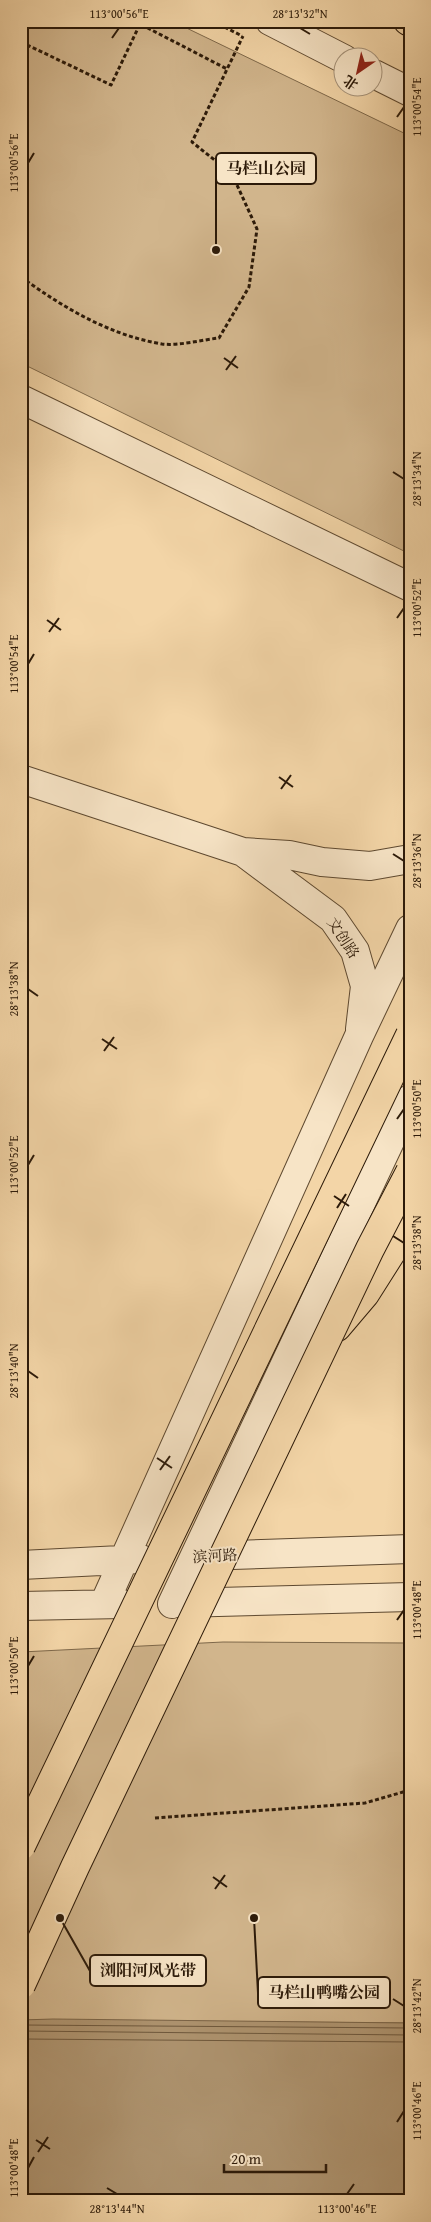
<svg xmlns="http://www.w3.org/2000/svg" width="431" height="2222" font-family="'Gentium Book Plus','Noto Serif SC',serif">
<style>
.green{fill:#d1b58c;stroke:#7e684a}
.water{fill:#af9571;stroke:#7b6447}
.lines{fill:none;stroke-linecap:round;stroke-linejoin:round}
.shore{stroke:#6e583d;stroke-width:1}
.minor-casing{stroke:#5e4930;stroke-width:30}
.tertiary-casing{stroke:#5e4930;stroke-width:30}
.primary-casing{stroke:#2c1a09;stroke-width:30}
.path{stroke:#2c1a09;stroke-width:3;stroke-dasharray:4 2.5;stroke-linecap:butt}
.minor{stroke:#f7e4c6;stroke-width:28}
.tertiary{stroke:#f7e4c6;stroke-width:28}
.primary{stroke:#f3d5a7;stroke-width:28}
.trunk-bridge-casing{stroke:#2c1a09;stroke-width:30;stroke-linecap:butt}
.trunk-bridge{stroke:#f3d5a7;stroke-width:28}
.ticks{fill:none;stroke:#2c1a09;stroke-width:2}
.labels{text-anchor:middle;stroke-width:4;stroke-linejoin:round;paint-order:stroke}
.street-label{font-size:15px;fill:#2c1a09;stroke:#f7e4c6}
.leader{fill:none;stroke:#2c1a09;stroke-width:2}
.callout-dot{fill:#2c1a09;stroke:#f7e4c6;stroke-width:2}
.callout{fill:#f7e4c6;stroke:#2c1a09;stroke-width:2}
.callout-label{font-size:16px;text-anchor:middle;font-weight:bold;fill:#2c1a09}
.neatline{fill:none;stroke:#2c1a09;stroke-width:2}
.ticks-label{font-size:12px;text-anchor:middle;fill:#2c1a09}
</style>
<rect width="100%" height="100%" fill="#f3d5a7"/>
<filter id="stains"><feTurbulence type="fractalNoise" baseFrequency=".004" numOctaves="4"/><feColorMatrix values="0 0 0 0 .2 0 0 0 0 .09 0 0 0 0 .02 0 0 0 .5 -.17"/></filter>
<radialGradient id="worn" r=".72"><stop offset=".6" stop-color="#630" stop-opacity="0"/><stop offset="1" stop-color="#630" stop-opacity=".3"/></radialGradient>
<path class="green" d="M21,21H172L410,136V554L21,363Z
M223,1642L410,1643V2023L21,2020V1652Z"/>
<path class="water" d="M53,2019L410,2023V2201H21V2020Z"/>
<g class="lines">
<path class="shore" d="M21,2025L410,2028
M21,2031L410,2035
M21,2039L410,2042"/>
<defs>
<path id="minor" d="M21,399L410,587
M21,779L243,852L289,855L322,862L370,866L410,859
M243,852L333,919L355,951L365,986L360,1029"/>
<path id="tertiary" d="M270,21L344,59
M374,74L410,92
M201,1556L410,1549
M21,1565L141,1559
M180,1603L410,1597
M104,1604L359,1036L410,929
M172,1604L410,1099
M21,1606L122,1604"/>
<path id="primary" d="M408,21L410,22
M337,1327L365,1294L410,1223"/>
</defs>
<use href="#minor" class="minor-casing"/>
<use href="#tertiary" class="tertiary-casing"/>
<use href="#primary" class="primary-casing"/>
<path class="path" d="M213,21L242,36
M21,42L111,85L140,24L227,69
M21,277C64,308 109,335 162,344C179,346 201,340 219,338L249,287L257,229L232,174L192,142L243,36
M155,1818L365,1803L410,1790"/>
<use href="#minor" class="minor"/>
<use href="#tertiary" class="tertiary"/>
<use href="#primary" class="primary"/>
<defs>
<path id="trunk-bridge" d="M21,1846L410,1035
M21,1985L75,1867L370,1249L410,1172"/>
</defs>
<use href="#trunk-bridge" class="trunk-bridge-casing"/>
<use href="#trunk-bridge" class="trunk-bridge"/>
</g>
<path class="ticks" d="M300,28L310,34M112,38L119,28M397,117L404,107M28,163L34,153M224,358L238,368M226,370L236,356M393,472L404,479M397,618L404,608M47,620L61,630M49,632L59,618M28,664L34,654M279,777L293,787M281,789L291,775M393,854L404,861M28,989L38,996M102,1039L117,1049M104,1051L114,1037M397,1119L404,1109M28,1165L34,1155M334,1196L349,1206M337,1208L346,1194M393,1236L404,1243M28,1371L38,1378M157,1458L172,1468M160,1470L170,1456M397,1620L404,1610M28,1666L34,1656M213,1877L227,1887M215,1889L225,1875M393,1999L404,2006M397,2122L404,2111M36,2140L50,2149M38,2152L48,2137M28,2168L34,2157M107,2188L117,2194M347,2194L354,2184"/>
<g class="labels">
<g class="street-label">
<text transform="translate(343 938) rotate(57)" y="5">文创路</text>
<text transform="translate(215 1556) rotate(-3)" y="5">滨河路</text>
</g>
</g>
<path class="leader" d="M216 250L216 168M60 1918L90 1971M254 1918L258 1993"/>
<g class="callout-dot">
<circle cx="216" cy="250" r="5"/>
<circle cx="60" cy="1918" r="5"/>
<circle cx="254" cy="1918" r="5"/>
</g>
<g class="callout">
<rect x="216" y="153" width="100" height="31" rx="5"/>
<rect x="90" y="1955" width="116" height="31" rx="5"/>
<rect x="258" y="1977" width="132" height="31" rx="5"/>
</g>
<g class="callout-label">
<text x="266" y="174">马栏山公园</text>
<text x="148" y="1976">浏阳河风光带</text>
<text x="324" y="1998">马栏山鸭嘴公园</text>
</g>
<rect width="431" height="2222" fill="none" stroke="#f3d5a7" stroke-width="55"/>
<g transform="translate(358 72) rotate(214)"><circle r="24" fill="#f7e4c6" stroke="#a6937a"/>
<path d="M0-4L9 19L0 12L-9 19Z" fill="#8f2418"/>
<text y="-8" font-size="14" font-weight="bold" text-anchor="middle" fill="#2c1a09">北</text>
</g>
<path d="M224 2164v8h102v-8" fill="none" stroke="#2c1a09" stroke-width="2.5"/>
<text x="231" y="2164" font-size="15" fill="#2c1a09" stroke="#f7e4c6" stroke-width="4" paint-order="stroke">20 m</text>
<rect x="28" y="28" width="376" height="2166" class="neatline"/>
<g class="ticks-label">
<text x="119" y="18">113°00'56"E</text>
<text x="300" y="18">28°13'32"N</text>
<text transform="translate(417 107) rotate(-90)" y="4">113°00'54"E</text>
<text transform="translate(14 163) rotate(-90)" y="4">113°00'56"E</text>
<text transform="translate(417 479) rotate(-90)" y="4">28°13'34"N</text>
<text transform="translate(417 608) rotate(-90)" y="4">113°00'52"E</text>
<text transform="translate(14 664) rotate(-90)" y="4">113°00'54"E</text>
<text transform="translate(417 861) rotate(-90)" y="4">28°13'36"N</text>
<text transform="translate(14 989) rotate(-90)" y="4">28°13'38"N</text>
<text transform="translate(417 1109) rotate(-90)" y="4">113°00'50"E</text>
<text transform="translate(14 1165) rotate(-90)" y="4">113°00'52"E</text>
<text transform="translate(417 1243) rotate(-90)" y="4">28°13'38"N</text>
<text transform="translate(14 1371) rotate(-90)" y="4">28°13'40"N</text>
<text transform="translate(417 1610) rotate(-90)" y="4">113°00'48"E</text>
<text transform="translate(14 1666) rotate(-90)" y="4">113°00'50"E</text>
<text transform="translate(417 2006) rotate(-90)" y="4">28°13'42"N</text>
<text transform="translate(417 2111) rotate(-90)" y="4">113°00'46"E</text>
<text transform="translate(14 2168) rotate(-90)" y="4">113°00'48"E</text>
<text x="117" y="2213">28°13'44"N</text>
<text x="347" y="2213">113°00'46"E</text>
</g>
<rect width="100%" height="100%" filter="url(#stains)"/>
<rect width="100%" height="100%" fill="url(#worn)"/>
</svg>
